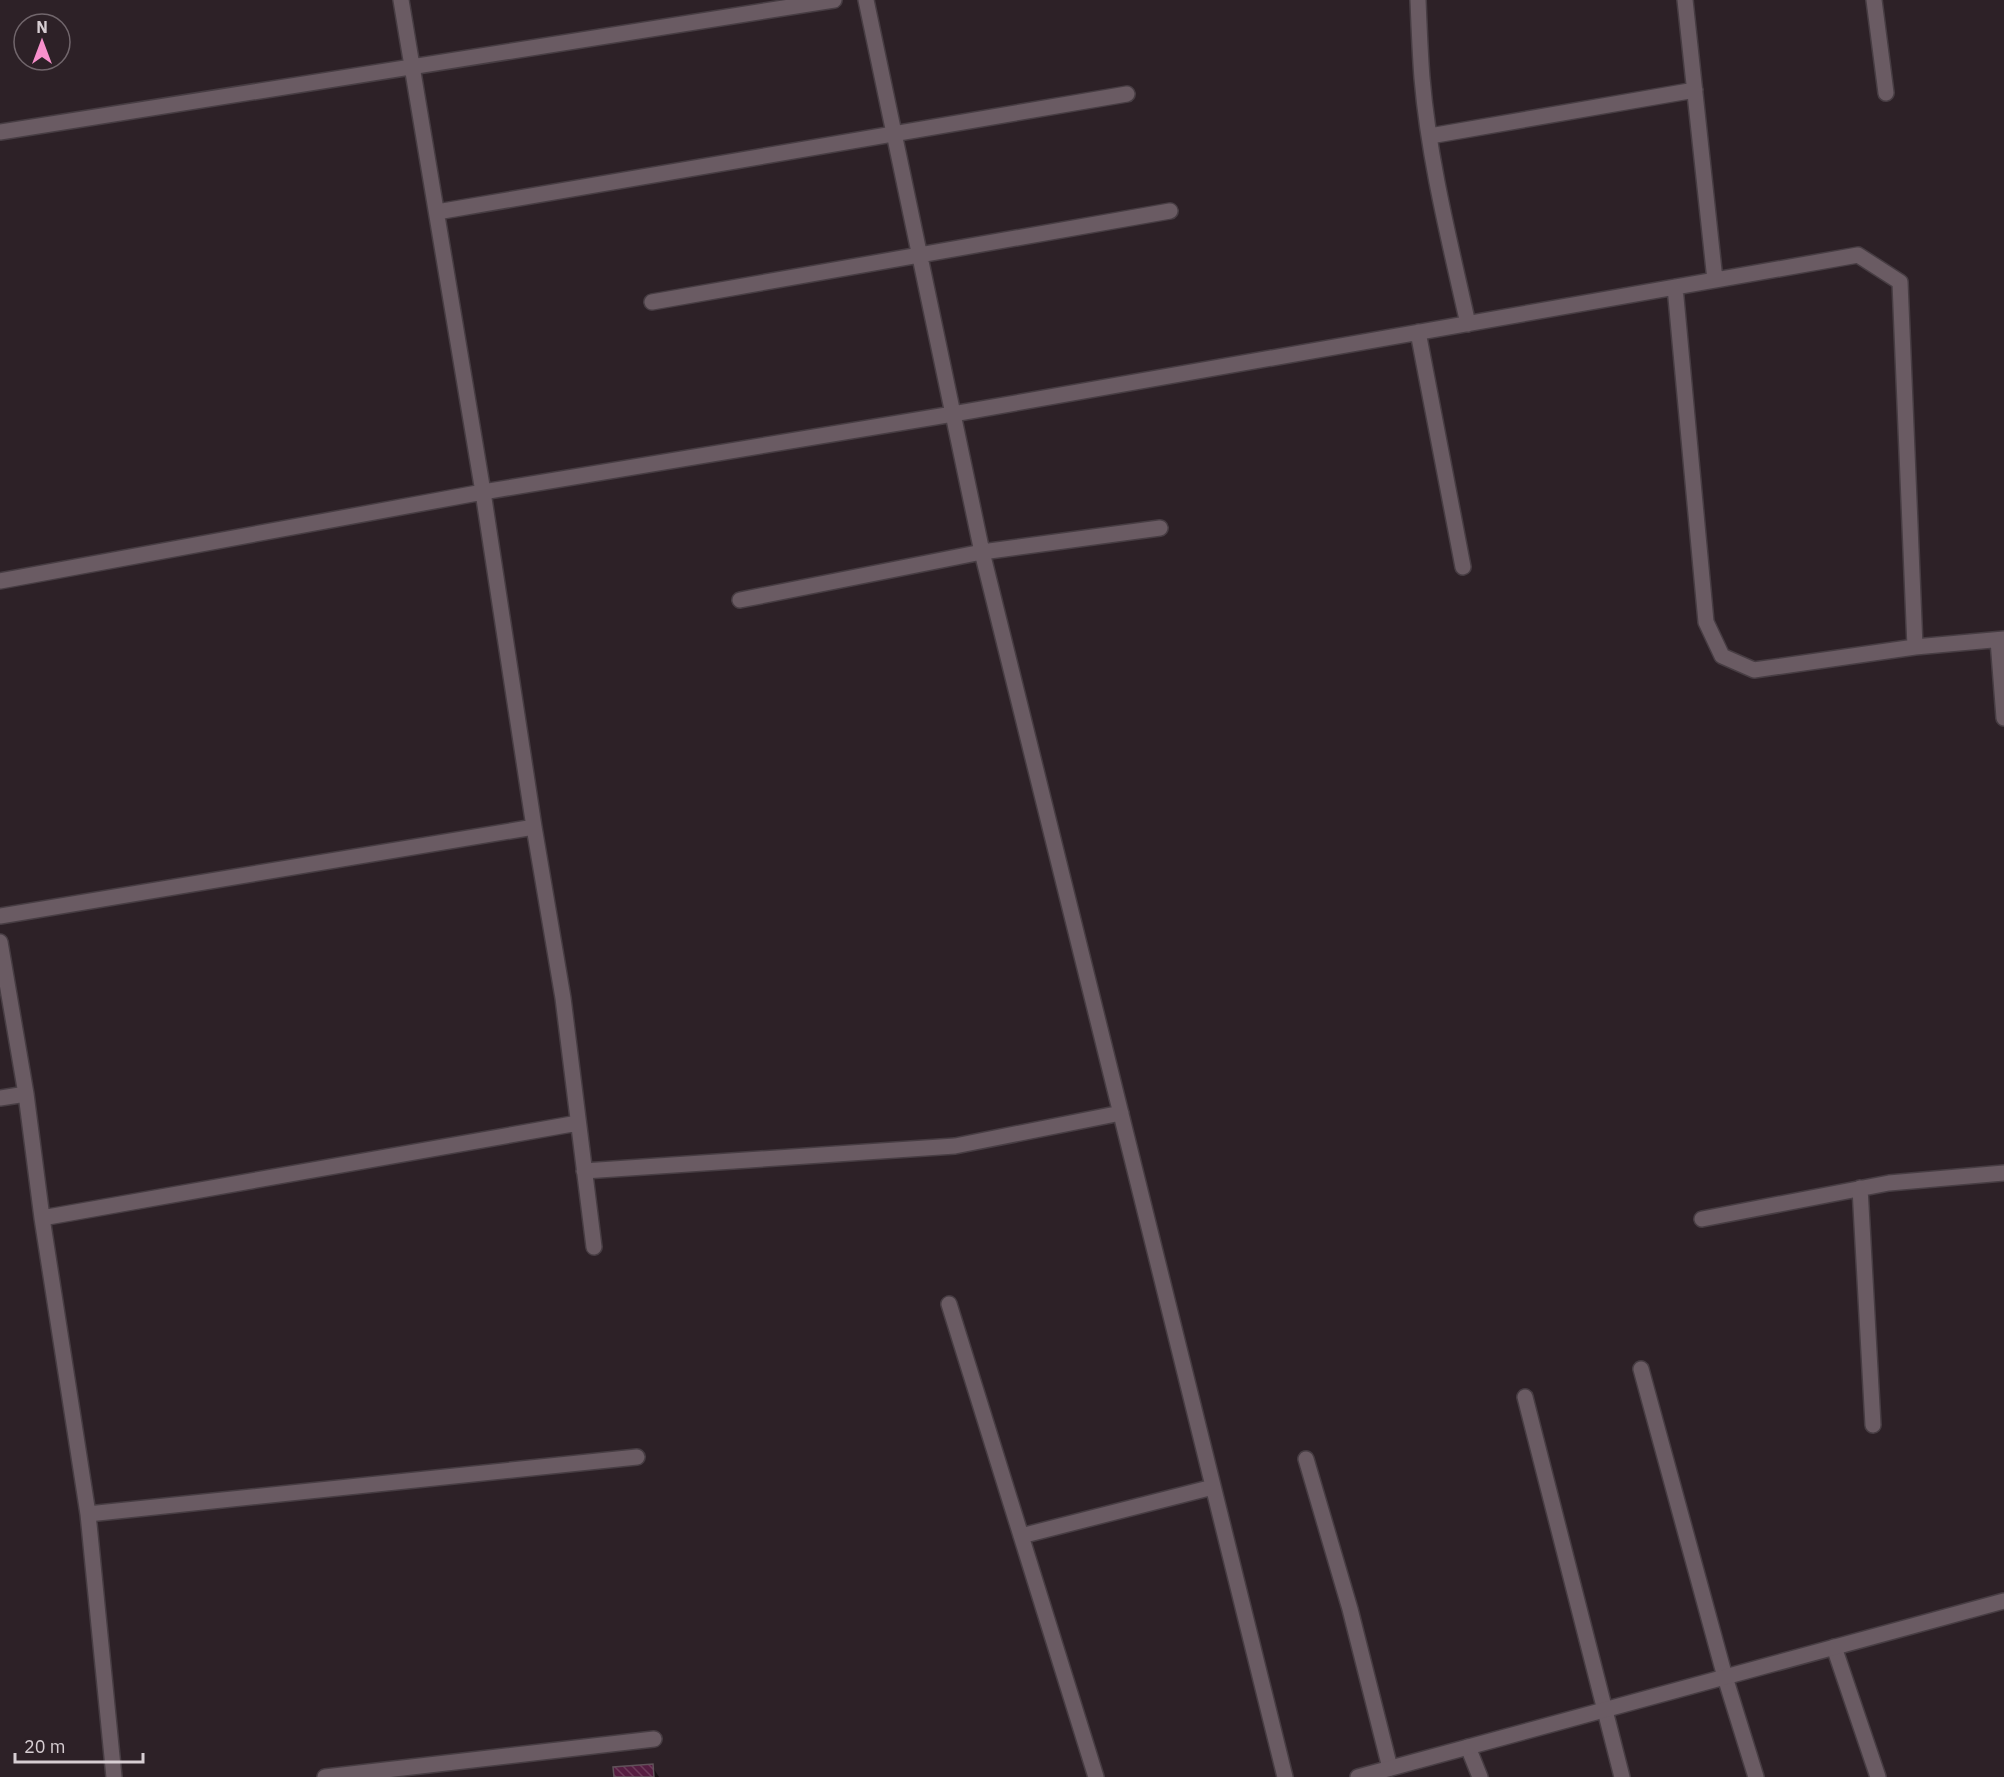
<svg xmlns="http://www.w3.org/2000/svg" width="2004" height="1777" font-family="'IBM Plex Sans',sans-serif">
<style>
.shadow{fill:#0007}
.building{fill:url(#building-back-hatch);stroke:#61525a;stroke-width:1.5}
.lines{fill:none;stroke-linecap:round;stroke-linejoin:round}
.minor-casing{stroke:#473d43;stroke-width:18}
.tertiary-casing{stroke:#473d43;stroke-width:18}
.minor{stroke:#6a5b63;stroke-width:15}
.tertiary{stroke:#6a5b63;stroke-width:15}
</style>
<defs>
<pattern id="building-back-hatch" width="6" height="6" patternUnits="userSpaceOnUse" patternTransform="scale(1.5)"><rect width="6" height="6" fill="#561d41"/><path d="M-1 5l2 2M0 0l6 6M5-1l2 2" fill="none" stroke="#6e3d5c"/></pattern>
</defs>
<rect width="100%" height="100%" fill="#2d2127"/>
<path class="shadow" d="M652,1766L659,1777H615Z"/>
<path class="building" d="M653,1764L654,1777H614L613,1767Z"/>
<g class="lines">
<defs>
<path id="minor" d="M401,0L483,492L534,827L563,998L594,1247
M866,0L982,552L1285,1777
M1418,0C1419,26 1420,52 1422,78C1429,161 1450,243 1468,324
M1685,0L1715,280
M1874,0L1886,93
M0,132L834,0
M1430,136L1695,90
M437,212L1127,94
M1675,287L1706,622L1722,656L1754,670L1915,647L2004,639
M652,302L1170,211
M1418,332L1463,567
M0,581L483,492L953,414L1858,255L1900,282L1915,647
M740,600L982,552L1160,528
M1998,640L2004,718
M0,916L534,827
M0,942L26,1094L42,1218L88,1514L114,1777
M0,1098L26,1094
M584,1171L955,1146L1121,1113
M1860,1188L1873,1425
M42,1218L578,1123
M1702,1219L1889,1183L2004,1173
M949,1304L1096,1777
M1641,1369L1725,1677L1756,1777
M1525,1397L1622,1777
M1306,1459L1350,1609L1390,1768
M88,1514L637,1457
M1021,1536L1213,1487
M1834,1647L1878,1777
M1468,1747L1480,1777
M325,1777L654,1739"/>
<path id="tertiary" d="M1358,1777L2004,1601"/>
</defs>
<use href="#minor" class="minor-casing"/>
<use href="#tertiary" class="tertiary-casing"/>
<use href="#minor" class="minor"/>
<use href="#tertiary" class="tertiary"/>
</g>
<g transform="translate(42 42)"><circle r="28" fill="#2d2127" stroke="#71666c" stroke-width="1.5"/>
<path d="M0-4.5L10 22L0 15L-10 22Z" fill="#f890cc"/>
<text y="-9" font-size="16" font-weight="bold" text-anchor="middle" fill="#d7ced3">N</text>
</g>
<path d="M15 1753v9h128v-9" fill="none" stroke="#d7ced3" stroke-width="3"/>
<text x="24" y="1753" font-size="18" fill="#d7ced3" stroke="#2d2127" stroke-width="4.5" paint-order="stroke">20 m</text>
</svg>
